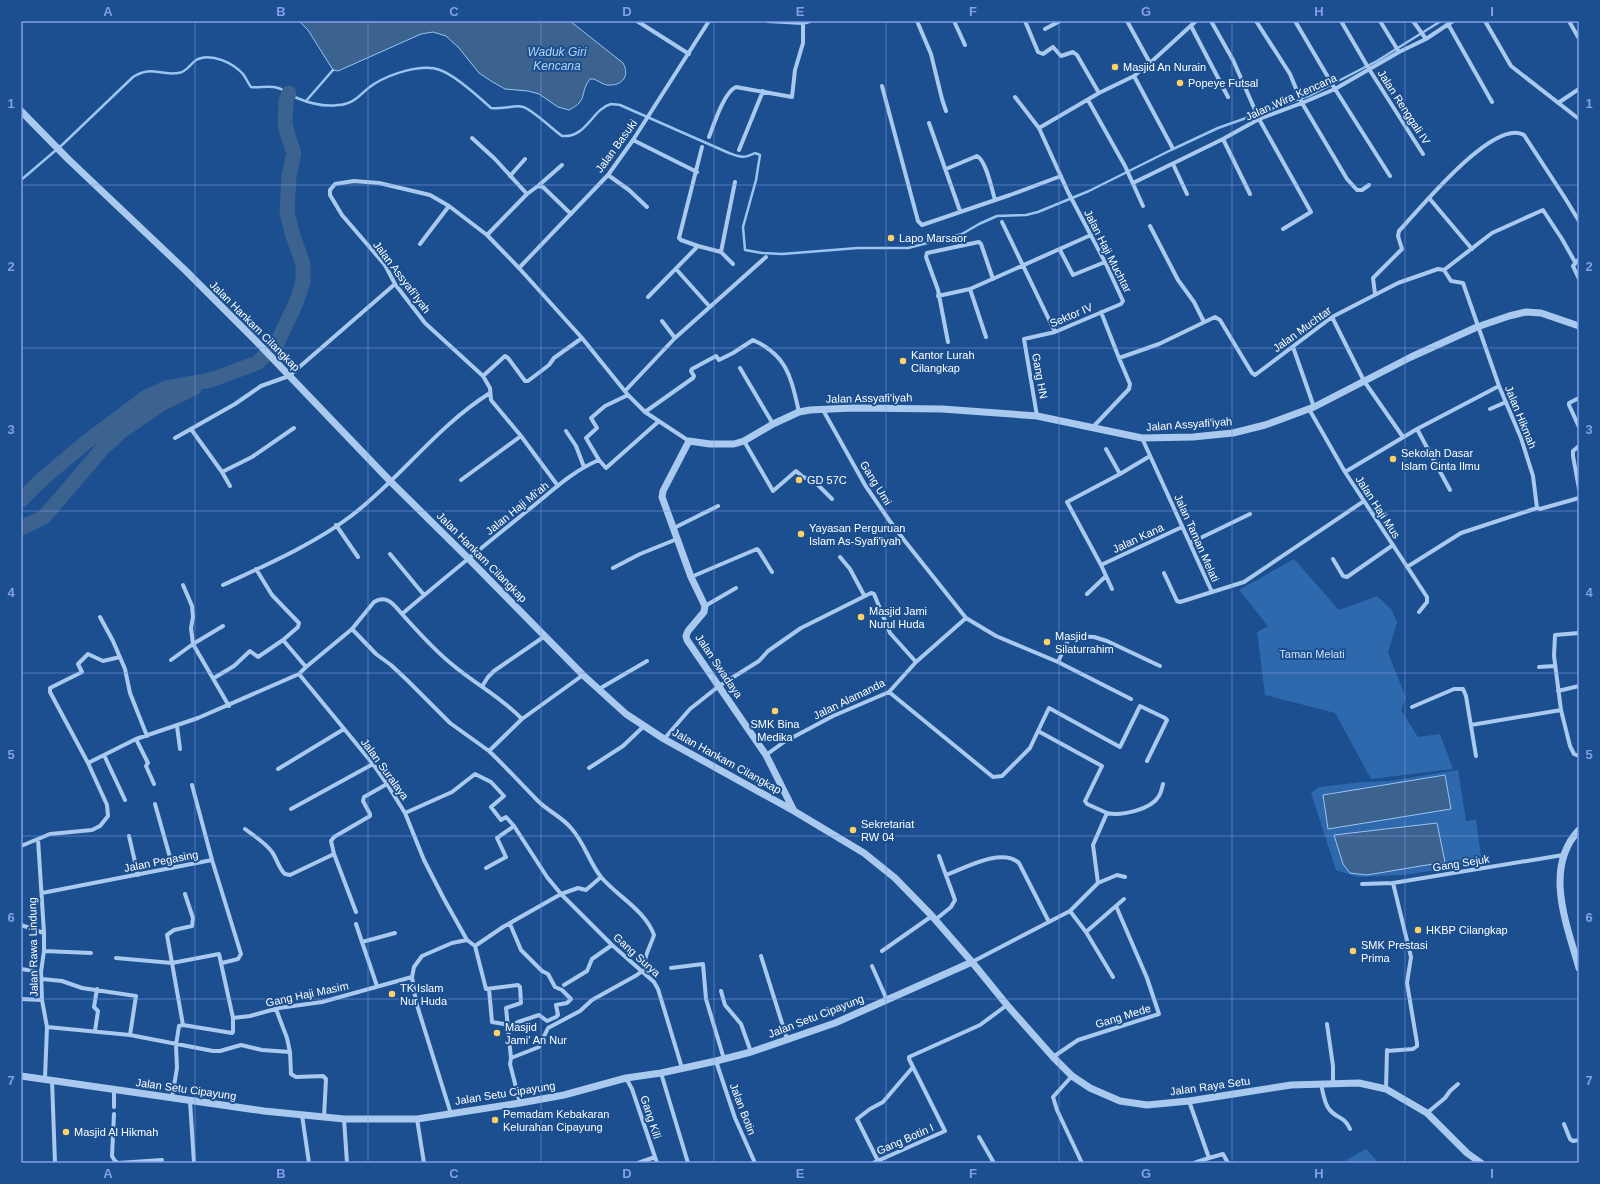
<svg xmlns="http://www.w3.org/2000/svg" width="1600" height="1184" font-family="Helvetica,sans-serif">
<style>
.green{fill:#2e69ad}
.water{fill:#3c6290;stroke:#9cc4f0}
.lines{fill:none;stroke-linecap:round;stroke-linejoin:round}
.stream{stroke:#9cc4f0;stroke-width:2.5}
.river{stroke:#3c6290;stroke-width:15}
.minor{stroke:#a9c9ee;stroke-width:4}
.tertiary{stroke:#a9c9ee;stroke-width:7}
.grid{fill:none;stroke:#839eea;stroke-width:1;stroke-opacity:0.55}
.poi-dot{fill:#ffd166;stroke:#1b4f8f;stroke-width:1.5}
.labels{text-anchor:middle;stroke-width:4;stroke-linejoin:round;paint-order:stroke}
.poi-label{font-size:11px;fill:#fff;stroke:#1b4f8f;text-anchor:start}
.street-label{font-size:11px;fill:#fff;stroke:#1b4f8f}
.park-label{font-size:11px;fill:#cfe3fa;stroke:#1b4f8f}
.water-label{font-size:12px;font-style:italic;fill:#b5d3f5;stroke:#1b4f8f}
.neatline{fill:none;stroke:#839eea;stroke-width:1.5}
.grid-label{font-size:13px;text-anchor:middle;font-weight:bold;fill:#839eea}
</style>
<rect width="100%" height="100%" fill="#1b4f8f"/>
<path class="green" d="M1294,559L1339,610L1377,596L1391,609L1397,622L1388,653L1406,698L1401,710L1418,737L1440,734L1453,769L1371,779L1335,713L1265,695L1257,632L1268,626L1239,590Z
M1458,770L1466,821L1476,820L1482,863L1404,875L1357,877L1336,870L1311,793L1319,787L1363,782L1389,781Z
M1366,1149L1379,1163H1341Z"/>
<path class="water" d="M299,21H570L623,63C630,75 623,86 608,85C601,85 597,78 590,79C579,93 589,100 569,110L558,107L539,94L528,91L505,89L491,81L479,73L459,48L446,36L433,32L421,34L338,71L333,70L308,30Z
M1445,775L1451,809L1328,829L1323,795Z
M1437,823L1445,862L1367,875L1350,873L1343,864L1334,835Z"/>
<g class="lines">
<path class="stream" d="M306,101L333,70
M21,180L62,145L133,77C151,65 160,76 178,73C188,72 190,63 198,59C212,53 233,63 243,74C246,78 248,83 251,87C260,88 270,85 278,88C285,90 290,95 297,98C309,103 325,107 338,105C356,104 360,93 374,84C390,74 422,63 440,70C455,75 479,97 491,108C502,110 516,104 523,107C532,109 553,130 562,136C587,138 592,109 611,104C614,104 618,105 620,105L729,153C740,157 743,159 755,153L760,155L756,180L743,227L745,250L762,253L782,254L858,248H908L962,234L979,224L997,216L1026,215L1038,212L1089,191L1171,150L1218,128L1311,95L1377,61L1441,21"/>
<path class="river" d="M21,500L40,481L85,443L145,398L166,388L211,380L257,363L276,345L296,303L303,282V264L293,236L287,213L289,176L294,153L288,136L285,123L286,101L289,93
M21,528L44,517L103,448L123,430L161,404L194,388"/>
<path class="minor" d="M637,21L689,54
M767,21L803,23L810,21
M917,21L931,54L942,99L946,111
M954,21L965,45
M1025,21L1038,52L1043,54L1053,47L1061,56L1073,52L1077,55L1099,93
M1127,21L1150,63
M1211,21L1233,60L1259,119L1311,212L1283,229
M1256,21L1290,74L1302,103L1347,179L1357,190H1362L1369,185
M1295,21L1335,89L1390,176
M1341,21L1369,69L1423,154
M1380,21L1399,52
M1413,21L1426,39
M1485,21L1511,66L1579,119
M1569,21L1578,37
M1448,24L1492,102
M1191,26L1228,97
M1045,29L1060,21
M1134,76L1172,147
M882,86L918,221L922,225L1010,195L1061,176
M1015,97L1039,128
M1088,100L1125,166L1143,206
M1558,103L1579,89
M929,123L960,211
M709,137C714,124 724,92 736,87L792,97L795,70L803,43V23
M472,138L495,159L527,194
M1223,139L1250,194
M633,140L697,172
M739,150L763,91
M1173,164L1187,194
M946,169L977,156C986,160 992,190 995,200
M608,175L629,190L647,207
M510,176L525,159
M1133,183L1223,139L1259,119L1302,103L1335,89L1399,52L1426,39L1453,21
M538,186L562,165
M1429,198L1472,249
M1002,222L1055,332
M1150,226L1178,280L1194,302L1204,322
M487,235L527,194L538,186L543,187L571,214
M420,244L449,206
M698,246L721,252L735,182
M1060,250L1073,275L1105,262
M721,252L733,264
M1579,259L1573,266L1579,279
M519,268L608,175L633,140L709,21
M676,269L710,307
M1444,270L1451,281L1463,283L1499,386L1521,438L1533,476L1537,508
M1444,270L1492,233L1543,210L1562,239L1575,262
M970,289L986,337
M1375,294L1373,278L1402,249L1398,236L1399,231C1419,210 1494,117 1524,135L1565,198L1579,221
M938,296L970,289L1091,235
M648,297L698,246L681,240L679,238L702,147
M1101,312L1119,358
M1332,317L1364,381L1403,437
M662,321L675,338
M948,342L938,290L926,257L927,253L979,242L981,244L993,279
M1293,347L1314,407
M740,368L773,424
M483,376L505,356L508,358L525,381H528L549,365L554,358L582,338
M625,391L675,338L766,257
M628,395L605,406L591,418L597,428L586,438L599,460L606,468L658,422
M1579,398L1569,403V405L1579,427
M1309,409L1345,472L1427,597V602L1419,612
M1490,409L1506,402
M823,410L865,485L889,520L904,540L966,618L996,636L1058,662L1131,699
M645,412L693,378L694,376L691,371L692,369L716,356L719,360L733,353L753,340C788,356 791,378 799,412
M1037,416L1024,339L1055,332L1121,304L1123,301L1105,262L1068,192L1039,128L1099,93L1134,76L1150,63L1196,21
M1093,427L1129,389L1130,384L1119,358L1159,344L1215,317L1220,320L1252,373L1255,375L1332,317L1398,283L1438,269L1444,270
M191,429L222,472L230,486
M1417,429L1450,490
M566,431L576,446L584,467
M175,438L235,404L261,386L289,376L395,284
M1142,438L1212,592L1244,582L1364,501
M744,441L773,491L796,471L803,477L814,481L832,499
M1579,446L1573,451V456L1579,489
M1106,449L1120,474
M222,472L252,457L294,428
M1345,472L1417,429L1499,386
M461,480L521,436
M558,486L521,436L491,400L490,388L483,376L425,323L395,284L385,265L342,215L330,195V190L335,184L354,181L379,183L430,195L449,206L487,235L519,268L582,338L628,395L645,412L689,441
M336,525L358,557
M674,528L718,506
M1190,543L1250,514
M390,554L424,595
M840,557L850,569L864,595
M1333,559L1343,576L1347,577L1393,545
M1101,565L1182,527
M1407,567L1461,533L1537,508L1540,509L1579,498
M613,568L640,554L677,539
M256,569L272,595L299,623L298,627L283,640L306,667
M1164,573L1177,601L1180,602L1212,592
M691,577L757,549L759,551L772,572
M183,585L192,606L193,617L191,628L193,644L229,706
M223,585C266,565 314,544 351,516C401,478 437,426 490,393
M1112,589L1101,565L1067,502L1120,474L1150,456
M1087,594L1106,576
M705,606L736,588
M402,614C418,632 435,651 454,666C477,685 502,698 522,719
M100,617L113,641L125,669L130,693L147,736
M352,629L376,654L391,665L407,680L450,723L489,751L522,719L583,675
M1579,633L1555,635L1554,656L1561,710L1570,746L1574,754L1579,756
M171,660L193,644L223,626
M1058,662L1069,638L1072,636L1094,637L1107,641L1160,666
M1539,667L1554,666
M299,674L373,764L387,784L405,813L424,860L444,899L467,940L475,946L503,927L561,894L578,888L586,890L601,877
M214,678L234,666L250,651L258,657L283,640
M483,685L488,677L494,671L545,636
M599,689L647,661
M1558,691L1579,686
M889,692L993,777L1002,776L1030,748L1038,731L1102,766L1085,801L1087,804L1107,813L1093,845L1098,883L1070,911L972,962
M1412,707L1454,689H1463L1466,696L1476,756
M1471,725L1561,710
M177,726L180,749
M1038,731L1049,708L1120,747L1140,706L1165,718L1167,720L1147,761
M136,739L148,763L146,766L154,784
M664,739L690,709L719,686L759,661L768,651L801,628L871,593L874,594L890,633L916,662
M489,751C506,767 521,784 538,801C548,811 562,817 571,828C584,842 589,862 601,877C618,897 645,910 654,935C650,948 641,960 646,974
M104,755L125,800
M766,755L784,742L833,716L889,692L916,662L966,618
M88,763L136,739L198,718L299,674L306,667L352,629L374,602C387,594 394,605 402,614C443,579 485,545 527,511C550,493 572,471 599,460
M589,768L623,746L644,726
M278,769L344,729
M192,785L212,860L241,954L238,959L222,963
M155,804L173,868
M291,809L373,764
M405,813L452,792L475,774L491,782L504,796L491,807L501,820L506,817L514,826L547,877L561,894L612,945L654,982L658,989L682,1068
M1107,813C1121,816 1151,810 1159,796C1161,793 1162,788 1163,784
M245,829C254,836 266,843 272,852C277,859 279,869 285,874L290,875L334,854
M129,836L138,875
M38,839L44,933V951L41,972L42,1000L47,1027L45,1078
M21,846L50,834L92,830L100,826L108,816L107,805L88,763L50,692V688L82,672L78,664L88,654L103,661L120,657
M486,868L506,857L497,838L514,826
M946,875C965,868 1002,847 1019,863L1049,922
M1098,883L1117,875L1125,877
M1362,884L1393,883L1563,855
M42,893L212,860
M1070,911L1086,932L1113,977
M356,912L334,854L331,841L334,837L370,816V814L363,801L364,797L387,784
M935,920L951,907L955,900L939,856
M356,924L362,942
M21,925L44,933
M1086,932L1124,899
M475,946L486,989L518,985L520,987L521,1003L506,1008L511,1058L510,1064L520,1103
M44,951L91,953
M882,951L932,916
M761,956L787,1039
M116,958L172,963L219,954L233,1018
M872,966L887,1000
M671,968L703,964L706,999L724,1059
M21,969L41,972
M42,979L62,981L82,988L136,996L130,1035
M564,985L587,971L592,959L612,945
M377,986L362,942L395,933
M489,989L492,1022L504,1024L509,1027L518,1022L539,1015L547,1021L556,1017L558,1015L556,1005L567,1003L571,999L562,990L555,987L548,974L542,971L521,950L510,924
M721,991L725,1005L741,1024L751,1052
M21,999L42,1000
M276,1009L287,1038L290,1052L291,1074L296,1077L323,1076L326,1079L324,1117
M1327,1024L1333,1066V1083
M183,1025L232,1033L233,1032V1018L250,1016L279,1008L322,1002L412,977
M183,1025L167,935L174,930L192,926L193,918L185,894
M47,1027L130,1035L213,1051H220L241,1045L262,1050L290,1052
M95,1031L98,1011L94,1007L97,989
M1387,1051L1413,1049L1417,1046V1043L1407,983L1411,957L1393,883
M1053,1057L1078,1040L1159,1014L1147,978L1116,906
M511,1058L539,1047L548,1028L580,1011L592,1000L637,975L642,971
M716,1061L735,1118L755,1163
M661,1073L688,1163
M1072,1076L1053,1097L1057,1110L1082,1163
M626,1078L632,1089L657,1163
M52,1080L55,1163
M1321,1084C1323,1092 1324,1103 1329,1109C1336,1119 1344,1115 1350,1129
M1386,1089L1387,1050
M172,1098L177,1068L176,1045L179,1026L183,1025
M190,1101L194,1163
M1189,1101L1209,1158L1194,1163
M114,1107V1090
M1427,1113L1445,1098L1450,1091L1458,1084
M114,1114L112,1156L115,1161L118,1163L162,1160
M451,1114L416,1002L412,977L414,967L422,956L452,943L467,940
M302,1115L309,1163
M344,1119L347,1163
M417,1119L424,1163
M1564,1124L1570,1139L1573,1141L1579,1140
M979,1137L994,1163
M1209,1158L1223,1154L1228,1163
M878,1161L857,1119L870,1109L883,1102L913,1067
M638,1163L655,1157
M873,1163L945,1131L909,1059V1057L980,1025L1007,1005"/>
<path class="tertiary" d="M21,111L68,159L185,270L256,341L391,482L468,558L583,675L626,714L664,739L794,811L864,853L895,878L932,916L972,962L1007,1005L1053,1057L1072,1076L1090,1088L1120,1101L1147,1105L1189,1101L1291,1085L1359,1083L1386,1089L1427,1113L1467,1153L1481,1163
M794,811L766,755L687,640L686,636L688,631L704,612L705,606L691,577L662,497L663,491L689,441L710,444H734L744,441L773,424L799,412L810,410L852,408L942,409L1037,416L1142,438L1193,437L1233,433L1265,425L1314,407L1411,357L1477,327L1509,316L1526,312L1541,313L1579,326
M1579,830C1543,868 1567,925 1579,968
M21,1076L264,1111L344,1119H417L520,1103L564,1095L626,1078L661,1073L716,1061L751,1052L835,1023L972,962"/>
</g>
<path class="grid" d="M195,21V1163M368,21V1163M541,21V1163M714,21V1163M886,21V1163M1059,21V1163M1232,21V1163M1405,21V1163M21,185H1579M21,348H1579M21,511H1579M21,673H1579M21,836H1579M21,999H1579"/>
<g class="poi-dot">
<circle cx="1115" cy="67" r="4"/>
<circle cx="1180" cy="83" r="4"/>
<circle cx="891" cy="238" r="4"/>
<circle cx="903" cy="361" r="4"/>
<circle cx="1393" cy="459" r="4"/>
<circle cx="799" cy="480" r="4"/>
<circle cx="801" cy="534" r="4"/>
<circle cx="861" cy="617" r="4"/>
<circle cx="1047" cy="642" r="4"/>
<circle cx="775" cy="711" r="4"/>
<circle cx="853" cy="830" r="4"/>
<circle cx="1418" cy="930" r="4"/>
<circle cx="1353" cy="951" r="4"/>
<circle cx="392" cy="994" r="4"/>
<circle cx="497" cy="1033" r="4"/>
<circle cx="495" cy="1120" r="4"/>
<circle cx="66" cy="1132" r="4"/>
</g>
<g class="labels">
<g class="poi-label">
<text x="1123" y="71">Masjid An Nurain</text>
<text x="1188" y="87">Popeye Futsal</text>
<text x="899" y="242">Lapo Marsaor</text>
<text x="911" y="359">Kantor Lurah<tspan x="911" dy="13">Cilangkap</tspan></text>
<text x="1401" y="457">Sekolah Dasar<tspan x="1401" dy="13">Islam Cinta Ilmu</tspan></text>
<text x="807" y="484">GD 57C</text>
<text x="809" y="532">Yayasan Perguruan<tspan x="809" dy="13">Islam As-Syafi'iyah</tspan></text>
<text x="869" y="615">Masjid Jami<tspan x="869" dy="13">Nurul Huda</tspan></text>
<text x="1055" y="640">Masjid<tspan x="1055" dy="13">Silaturrahim</tspan></text>
<text x="775" y="728" text-anchor="middle">SMK Bina<tspan x="775" dy="13">Medika</tspan></text>
<text x="861" y="828">Sekretariat<tspan x="861" dy="13">RW 04</tspan></text>
<text x="1426" y="934">HKBP Cilangkap</text>
<text x="1361" y="949">SMK Prestasi<tspan x="1361" dy="13">Prima</tspan></text>
<text x="400" y="992">TK Islam<tspan x="400" dy="13">Nur Huda</tspan></text>
<text x="505" y="1031">Masjid<tspan x="505" dy="13">Jami' An Nur</tspan></text>
<text x="503" y="1118">Pemadam Kebakaran<tspan x="503" dy="13">Kelurahan Cipayung</tspan></text>
<text x="74" y="1136">Masjid Al Hikmah</text>
</g>
<g class="street-label">
<text transform="translate(1291 97) rotate(-24)" y="4">Jalan Wira Kencana</text>
<text transform="translate(1404 107) rotate(57)" y="4">Jalan Renggali IV</text>
<text transform="translate(616 146) rotate(-54)" y="4">Jalan Basuki</text>
<text transform="translate(1108 251) rotate(63)" y="4">Jalan Haji Muchtar</text>
<text transform="translate(402 277) rotate(53)" y="4">Jalan Assyafi'Iyah</text>
<text transform="translate(1071 315) rotate(-23)" y="4">Sektor IV</text>
<text transform="translate(255 326) rotate(45)" y="4">Jalan Hankam Cilangkap</text>
<text transform="translate(1302 329) rotate(-36)" y="4">Jalan Muchtar</text>
<text transform="translate(1040 376) rotate(80)" y="4">Gang HN</text>
<text transform="translate(869 398) rotate(-1)" y="4">Jalan Assyafi'iyah</text>
<text transform="translate(1521 417) rotate(68)" y="4">Jalan Hikmah</text>
<text transform="translate(1189 424) rotate(-4)" y="4">Jalan Assyafi'iyah</text>
<text transform="translate(876 483) rotate(58)" y="4">Gang Umi</text>
<text transform="translate(1378 507) rotate(57)" y="4">Jalan Haji Mus</text>
<text transform="translate(517 508) rotate(-39)" y="4">Jalan Haji Mi'ah</text>
<text transform="translate(1138 538) rotate(-25)" y="4">Jalan Kana</text>
<text transform="translate(1197 538) rotate(66)" y="4">Jalan Taman Melati</text>
<text transform="translate(482 557) rotate(45)" y="4">Jalan Hankam Cilangkap</text>
<text transform="translate(719 666) rotate(56)" y="4">Jalan Swadaya</text>
<text transform="translate(849 699) rotate(-26)" y="4">Jalan Alamanda</text>
<text transform="translate(727 761) rotate(29)" y="4">Jalan Hankam Cilangkap</text>
<text transform="translate(385 769) rotate(54)" y="4">Jalan Suralaya</text>
<text transform="translate(161 861) rotate(-11)" y="4">Jalan Pegasing</text>
<text transform="translate(1461 863) rotate(-9)" y="4">Gang Sejuk</text>
<text transform="translate(33 947) rotate(-91)" y="4">Jalan Rawa Lindung</text>
<text transform="translate(637 955) rotate(42)" y="4">Gang Surya</text>
<text transform="translate(307 994) rotate(-12)" y="4">Gang Haji Masim</text>
<text transform="translate(816 1016) rotate(-21)" y="4">Jalan Setu Cipayung</text>
<text transform="translate(1123 1016) rotate(-17)" y="4">Gang Mede</text>
<text transform="translate(1210 1086) rotate(-8)" y="4">Jalan Raya Setu</text>
<text transform="translate(186 1089) rotate(8)" y="4">Jalan Setu Cipayung</text>
<text transform="translate(505 1093) rotate(-9)" y="4">Jalan Setu Cipayung</text>
<text transform="translate(743 1109) rotate(69)" y="4">Jalan Botin</text>
<text transform="translate(651 1117) rotate(72)" y="4">Gang Kili</text>
<text transform="translate(905 1139) rotate(-24)" y="4">Gang Botin I</text>
</g>
<g class="park-label">
<text x="1312" y="658">Taman Melati</text>
</g>
<g class="water-label">
<text x="557" y="56">Waduk Giri<tspan x="557" dy="14">Kencana</tspan></text>
</g>
</g>
<rect width="1600" height="1184" fill="none" stroke="#1b4f8f" stroke-width="44"/>
<rect x="22" y="22" width="1556" height="1140" class="neatline"/>
<g class="grid-label">
<text x="108" y="16">A</text>
<text x="281" y="16">B</text>
<text x="454" y="16">C</text>
<text x="627" y="16">D</text>
<text x="800" y="16">E</text>
<text x="973" y="16">F</text>
<text x="1146" y="16">G</text>
<text x="1319" y="16">H</text>
<text x="1492" y="16">I</text>
<text x="11" y="108">1</text>
<text x="1589" y="108">1</text>
<text x="11" y="271">2</text>
<text x="1589" y="271">2</text>
<text x="11" y="434">3</text>
<text x="1589" y="434">3</text>
<text x="11" y="597">4</text>
<text x="1589" y="597">4</text>
<text x="11" y="759">5</text>
<text x="1589" y="759">5</text>
<text x="11" y="922">6</text>
<text x="1589" y="922">6</text>
<text x="11" y="1085">7</text>
<text x="1589" y="1085">7</text>
<text x="108" y="1178">A</text>
<text x="281" y="1178">B</text>
<text x="454" y="1178">C</text>
<text x="627" y="1178">D</text>
<text x="800" y="1178">E</text>
<text x="973" y="1178">F</text>
<text x="1146" y="1178">G</text>
<text x="1319" y="1178">H</text>
<text x="1492" y="1178">I</text>
</g>
</svg>
